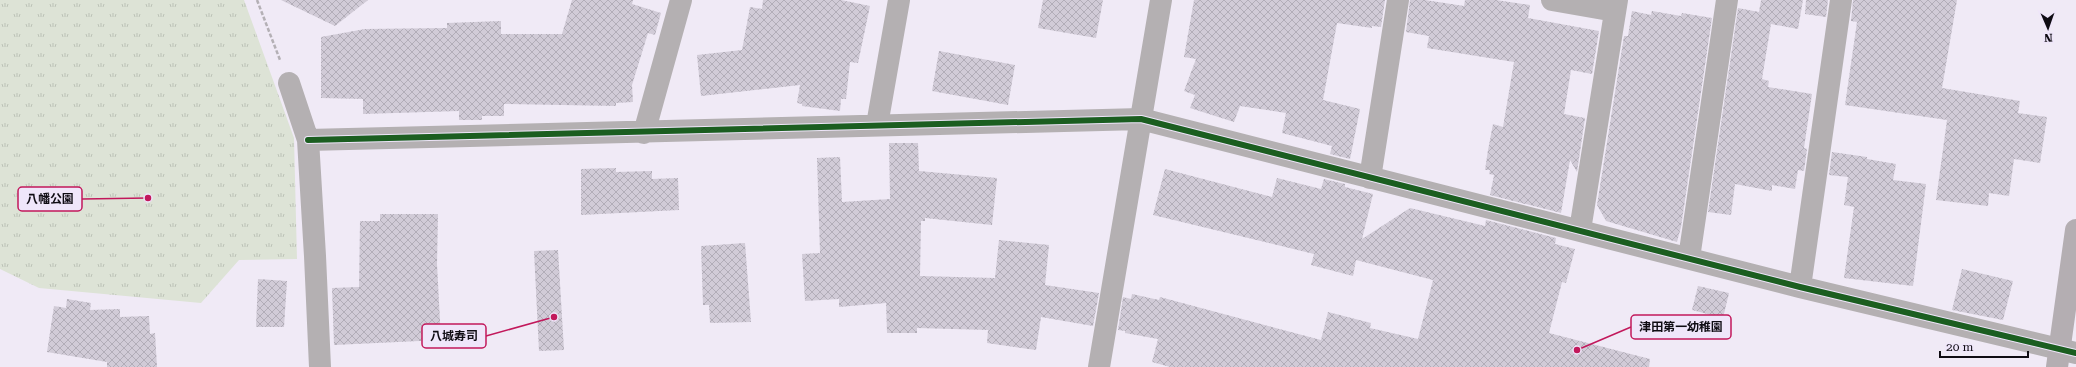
<svg xmlns="http://www.w3.org/2000/svg" width="2076" height="367" font-family="'Roboto Serif','Noto Sans JP',serif">
<style>
.grass{fill:url(#grass-tufts)}
.building{fill:url(#building-cross-hatch)}
.lines{fill:none;stroke-linecap:round;stroke-linejoin:round}
.path{stroke:#b4b0b5;stroke-width:2.5;stroke-dasharray:4 2;stroke-linecap:butt}
.street{stroke:#b4b0b2;stroke-width:22}
.secondary{stroke:#b4aeb2;stroke-width:22}
.cycleway-casing{stroke:#efe6fa;stroke-width:8}
.cycleway{stroke:#1b5e20;stroke-width:6}
.leader{fill:none;stroke:#c2185b;stroke-width:1.5}
.callout-dot{fill:#c2185b;stroke:#efe6fa;stroke-width:1.5}
.callout{fill:#efe6fa;stroke:#c2185b;stroke-width:1.5}
.callout-label{font-size:12px;text-anchor:middle;font-weight:bold;fill:#0f0c13}
</style>
<defs>
<pattern id="grass-tufts" width="24" height="20" patternUnits="userSpaceOnUse"><rect width="24" height="20" fill="#dde3d6"/><path d="M3 7l-1-3M5 7V3M7 7l1-3M15 17l-1-3M17 17v-4M19 17l1-3" fill="none" stroke="#bcc2b7"/></pattern>
<pattern id="building-cross-hatch" width="8" height="8" patternUnits="userSpaceOnUse"><rect width="8" height="8" fill="#d1cbd7"/><path d="M0 0l8 8M0 8l8-8" fill="none" stroke="#b2adb8"/></pattern>
</defs>
<rect width="100%" height="100%" fill="#f0eaf6"/>
<path class="grass" d="M0,0H244L294,138L297,259L239,260L201,303L39,288L0,269Z"/>
<path class="building" d="M281,0H368L335,26Z
M572,0H633L632,4L661,13L655,35L648,33L632,85L633,102L616,103V106L504,104V116H482V120H459V111L363,114V99L321,98V37L365,29L447,28V23L501,21V34H562Z
M763,0H841L870,6L858,63L850,62L846,99H841L840,111L802,106V104L797,103L800,85L701,96L697,55L742,50L750,7L762,9Z
M1043,0H1103L1096,38L1038,28Z
M1194,0H1385L1381,27L1372,26V28L1337,23L1323,100L1360,109L1350,159L1330,154L1332,146L1282,133L1286,113L1240,106L1234,122L1190,108L1195,95L1184,91L1196,59L1184,57Z
M1410,0H1425L1464,6L1465,0H1496L1530,5L1528,18L1599,31L1592,74L1571,70L1564,114L1585,118L1577,172L1570,160L1561,213L1490,195L1494,175L1489,174L1490,170H1485L1488,150L1493,124L1503,127L1514,62L1427,48L1429,36L1406,32Z
M1761,0H1803L1798,29L1771,24L1762,79L1769,81L1768,87L1812,94L1804,148L1807,149L1804,171L1798,170L1795,189L1772,185V191L1735,184L1731,215L1708,212L1738,8L1759,12Z
M1806,0H1828L1826,17L1805,14Z
M1853,0H1957L1942,88L2020,101L2018,113L2047,117L2040,163L2014,159L2009,196L1989,193L1988,206L1936,200L1947,120L1845,105L1857,22L1851,21Z
M1632,11L1651,15L1652,11L1681,16L1682,13L1712,18L1681,227L1677,242L1606,221L1597,205L1624,36H1628Z
M939,51L1015,65L1008,105L932,91Z
M889,143H918L919,171L997,178L992,225L925,218V221H921L920,276L995,278L999,240L1049,245L1045,285L1099,293L1093,326L1041,317L1036,350L987,343L988,330L917,328V333H887L886,303L839,307V299L805,301L802,254L820,253L817,158L840,157L842,202L890,199Z
M1832,152L1867,157V159L1896,164L1893,180L1926,184L1913,286L1844,278L1854,207L1844,205L1848,177L1829,175Z
M616,168V172L652,171V179L678,178L679,210L581,215V169Z
M1165,169L1272,197L1277,178L1321,189L1324,179L1345,184V187L1373,194L1362,239L1410,208L1485,226L1486,220L1556,238L1555,244L1575,249L1566,283L1562,282L1549,333L1650,359L1649,367H1170L1152,362L1158,339L1125,333V331L1118,330L1123,297L1131,299L1132,294L1159,300L1160,297L1321,340L1328,312L1371,323L1370,328L1418,339L1433,280L1356,260L1353,276L1311,265L1314,254L1153,215Z
M380,214H438L437,264L441,340L334,345L332,288L359,287L360,221H380Z
M745,243L751,322L710,323L709,305H703L701,246Z
M558,250L564,350L539,351L534,251Z
M1962,269L2013,281L2003,320L1952,310Z
M258,279L287,281L284,327H256Z
M1698,286L1729,293L1723,318L1692,310Z
M67,299L91,303L90,310L120,309V317L149,316L150,334L155,333L157,367H107V362L47,352L54,306L66,308Z"/>
<g class="lines">
<path class="path" d="M257,0L280,60"/>
<path class="street" d="M1552,0L1615,11
M289,83L308,140L315,256L320,367
M877,125L899,0
M644,133L681,0
M308,140L1141,119L1800,287L2076,353
M1370,178L1398,0
M1580,230L1617,0
M1689,258L1727,0
M1800,287L1841,0
M1099,367L1161,0"/>
<path class="secondary" d="M2057,367L2076,230"/>
<defs>
<path id="cycleway" d="M308,140L1141,119L1800,287L2076,353"/>
</defs>
<use href="#cycleway" class="cycleway-casing"/>
<use href="#cycleway" class="cycleway"/>
</g>
<path class="leader" d="M148 198L82 199M1577 350L1631 327M554 317L486 336"/>
<g class="callout-dot">
<circle cx="148" cy="198" r="4"/>
<circle cx="1577" cy="350" r="4"/>
<circle cx="554" cy="317" r="4"/>
</g>
<g class="callout">
<rect x="18" y="187" width="64" height="24" rx="4"/>
<rect x="1631" y="315" width="100" height="24" rx="4"/>
<rect x="422" y="324" width="64" height="24" rx="4"/>
</g>
<g class="callout-label">
<text x="50" y="203">八幡公園</text>
<text x="1681" y="331">津田第一幼稚園</text>
<text x="454" y="340">八城寿司</text>
</g>
<g transform="translate(2048 28) rotate(178)" stroke="#efe6fa" stroke-width="3" paint-order="stroke">
<path d="M0-3L7 15L0 10L-7 15Z" fill="#0f0c13"/>
<text y="-6" font-size="11" font-weight="bold" text-anchor="middle" fill="#0f0c13">N</text>
</g>
<path d="M1940 351v6h88v-6" fill="none" stroke="#0f0c13" stroke-width="2"/>
<text x="1946" y="351" font-size="12" fill="#0f0c13" stroke="#efe6fa" stroke-width="3" paint-order="stroke">20 m</text>
</svg>
